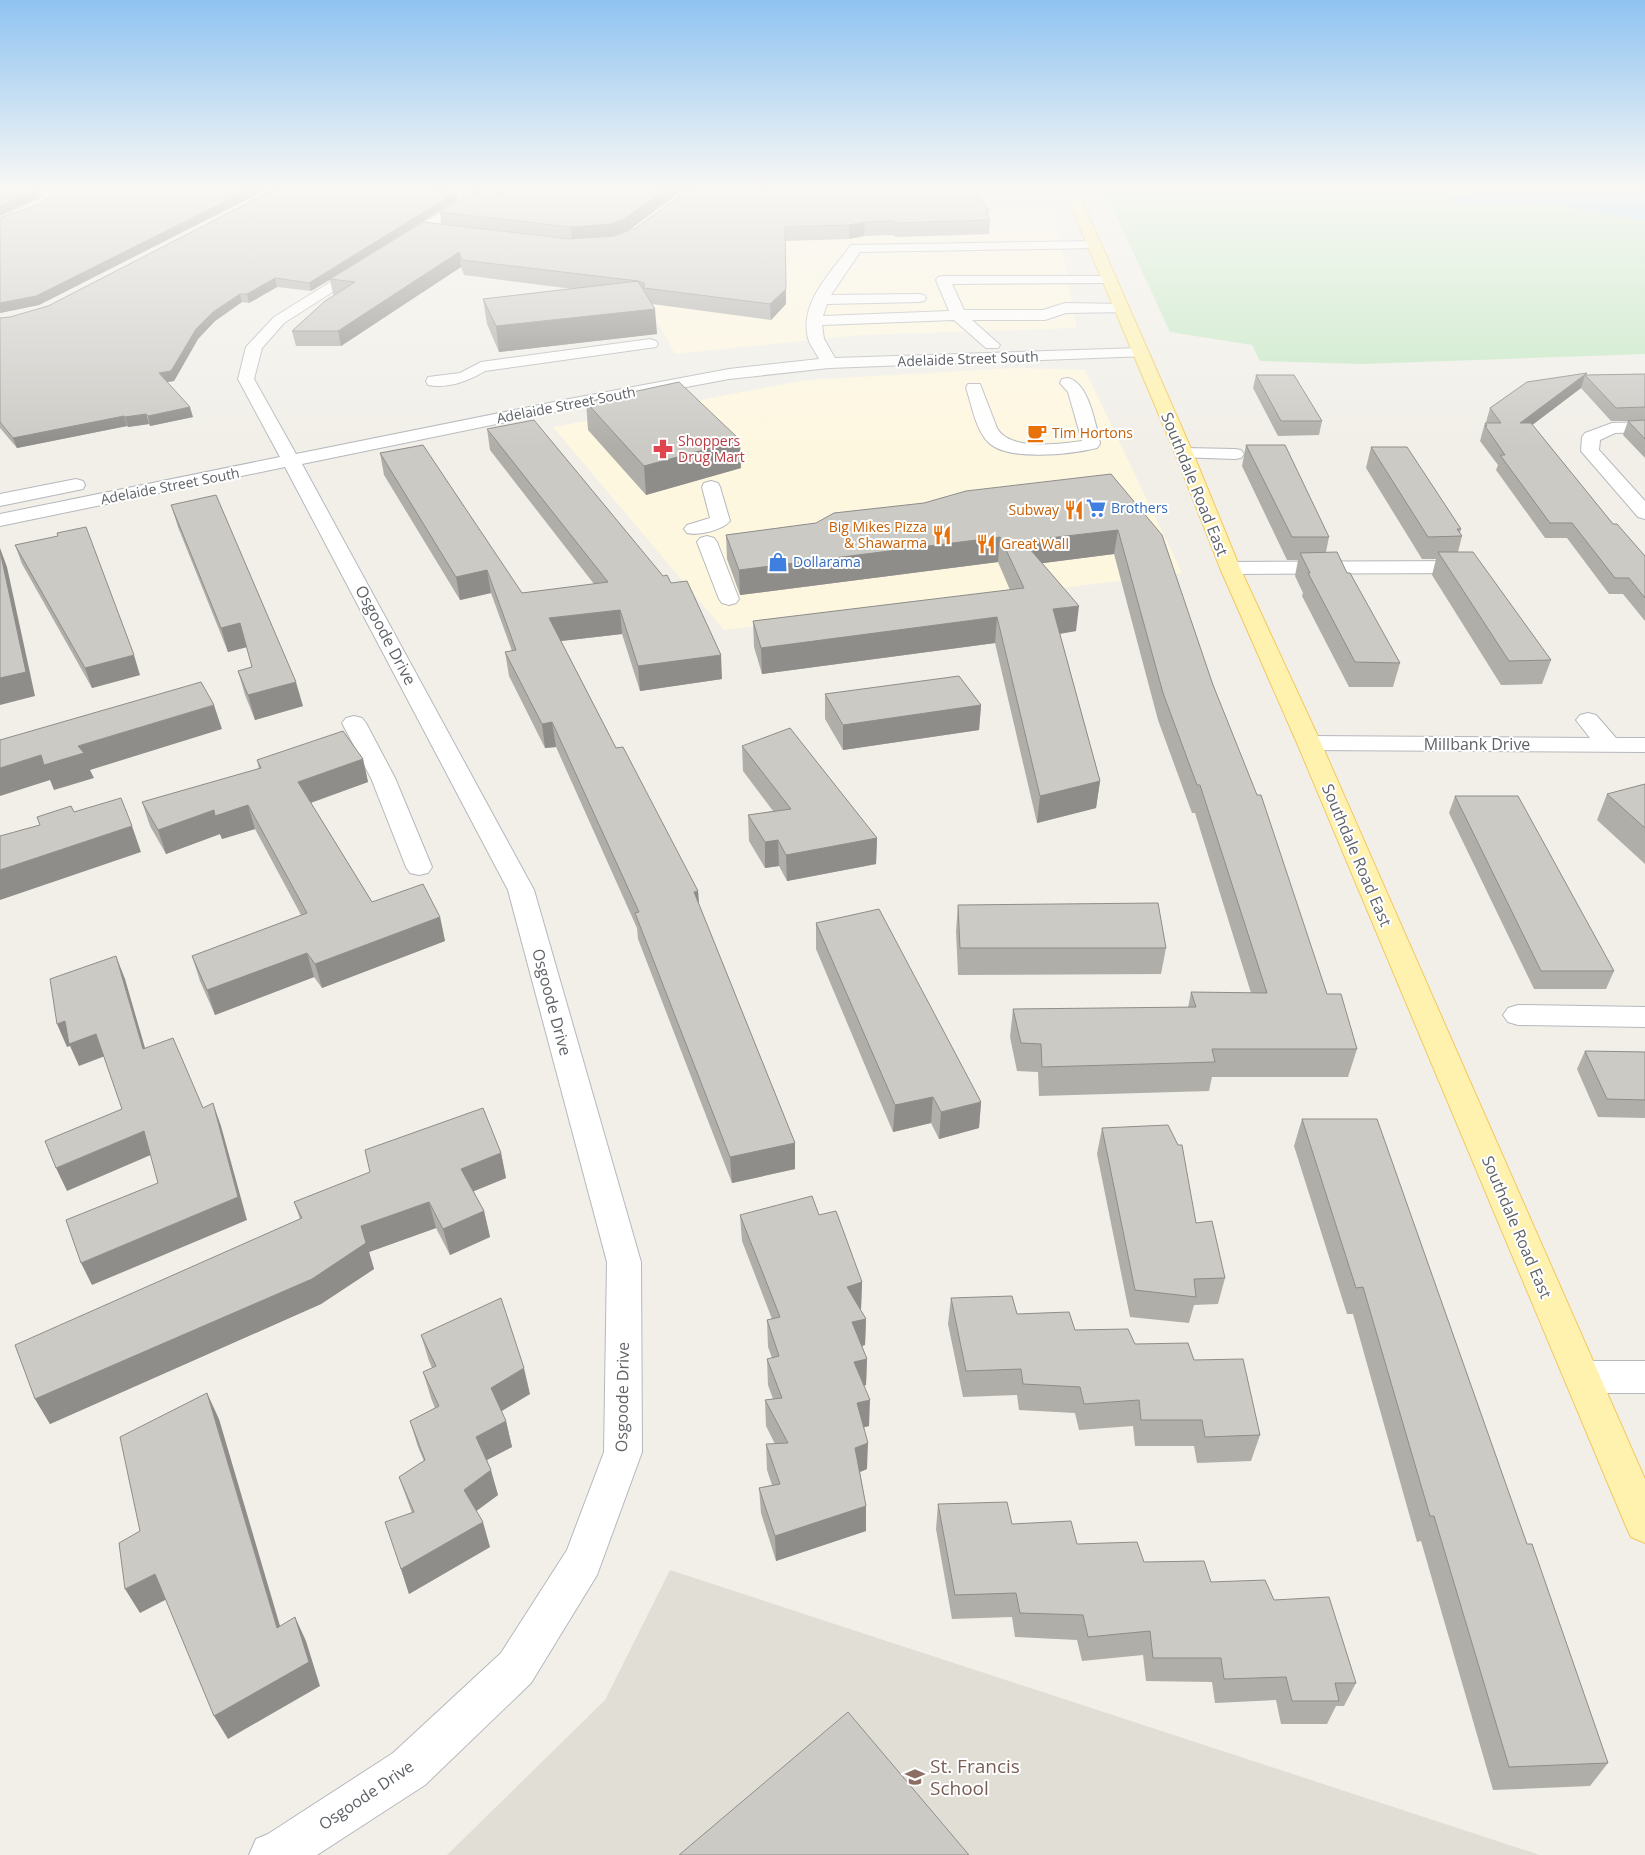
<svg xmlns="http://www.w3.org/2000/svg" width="1645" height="1855" font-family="'Open Sans',sans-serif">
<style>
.commercial{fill:#fef7e0}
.education{fill:#e1ded6}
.green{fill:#c5e8c5}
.water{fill:#aadaff}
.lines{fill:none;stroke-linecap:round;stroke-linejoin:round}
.minor-casing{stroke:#b5b8bc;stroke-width:2}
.major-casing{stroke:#f2c960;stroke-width:2}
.minor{fill:#fff;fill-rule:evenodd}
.major{fill:#fff2af;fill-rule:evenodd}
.wall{fill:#afaea9;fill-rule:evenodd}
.shaded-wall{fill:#8f8d8a}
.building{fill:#cccac5;stroke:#8f8d8a}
.labels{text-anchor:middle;stroke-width:4;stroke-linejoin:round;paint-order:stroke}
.far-street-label{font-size:14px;fill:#5f6368;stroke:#fff}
.far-food-label{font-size:14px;fill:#c56008;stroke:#fff;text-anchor:start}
.far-health-label{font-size:14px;fill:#be3a42;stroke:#fff;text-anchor:start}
.far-shop-label{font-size:14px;fill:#366cbe;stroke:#fff;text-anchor:start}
.street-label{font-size:16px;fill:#5f6368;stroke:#fff}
.near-education-label{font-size:19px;fill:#785e54;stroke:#fff;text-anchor:start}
</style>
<rect width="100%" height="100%" fill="#f1efe8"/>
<path class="commercial" d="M1054,210L1077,328L860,335L675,354L637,285L779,216Z
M1014,368L1085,370L1182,573L724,630L553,427L807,380Z"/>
<path class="education" d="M670,1570L1540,1855H447L605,1700Z"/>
<path class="green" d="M1103,187H1477L1469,195L1448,202L1555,205L1645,220V354L1362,364L1260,361L1252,345L1170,332Z"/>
<path class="water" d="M1477,187H1645V220L1555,205L1524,203L1467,207L1447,202L1469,195Z"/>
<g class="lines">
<defs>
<path id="minor" d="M31,187C41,187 50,186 57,194L56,199L41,210L0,227V218L44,197Z
M477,187H490L482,199L406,246H396L394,243L396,240L472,193Z
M1094,241L1099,242L1101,245L1099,248L860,252L831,295L919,294L924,295L926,298L924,301L919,302L827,304L823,316L949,311L936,280L938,277L943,276H1109L1114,277L1116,280L1114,283L952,284L964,310H1043L1065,303L1121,304L1126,306L1129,309L1126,312L1066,313L1045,320H972L1000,345L998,348H986L954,320L822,325L824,339L835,358L1141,348L1147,350L1149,353L1147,356L829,368L729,379L569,409L302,464L534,890L641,1262L642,1452L597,1575L531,1683L425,1785L317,1855H249L256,1839L268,1834L393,1753L501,1653L567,1550L604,1452L607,1262L508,890L285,467L0,526V514L280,457L238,379L246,347L274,317L358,265H368L370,268L284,323L262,348L254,379L296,454L569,399L729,369L819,359C816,352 810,346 808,338C799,303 832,271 851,245Z
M650,339L656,341L658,344L656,347L485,371C469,381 447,389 428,385L426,381L428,377L460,373L481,362Z
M1068,378C1088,383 1094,419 1099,437L1100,444L1097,448C1073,454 1007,462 988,442C975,428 972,405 966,388L968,384H980L997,428C1009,451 1059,444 1082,441L1068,392L1060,383L1062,379Z
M1645,422V432L1615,433L1600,440L1599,450L1645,501V519L1638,517L1581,451L1582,437L1585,433L1612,423Z
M1184,448L1235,449L1241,450L1244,454L1241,458L1235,459L1178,457L1175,453L1178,449Z
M76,479L83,481L85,485L83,489L0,506V494Z
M711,481L718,483L720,487L730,521C723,530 698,536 687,533L684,529L687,525L710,518L702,487L704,483Z
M707,536L714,538L717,542L739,599L736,603L729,605L722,603L719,599L697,542L700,538Z
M1471,561L1478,563L1481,567L1478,571L1471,573L1230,574L1223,572L1220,568L1223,564L1230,562Z
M1588,713L1596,715L1616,738H1645V752L1309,750L1301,748L1297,743L1301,738L1309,736L1590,738L1576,720L1580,715Z
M354,716L362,718L366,723L395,778L432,867L428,873L419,875L410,873L406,867L371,778L342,723L346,718Z
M1518,1005L1645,1007V1027L1518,1025L1508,1022L1503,1015L1508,1008Z
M1582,1361H1645V1393H1582L1569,1388L1564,1377L1569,1366Z"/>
<path id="major" d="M1063,187H1076L1193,453L1240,568L1321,743L1645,1479V1543L1631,1537L1625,1524L1297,743L1220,568L1175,453Z"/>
</defs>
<use href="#minor" class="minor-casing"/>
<use href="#major" class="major-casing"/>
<use href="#minor" class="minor"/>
<use href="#major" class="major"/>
</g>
<path class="wall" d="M50,187H271L39,305L0,313V218L39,204L55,192V191Z
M511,187H974L989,211L988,216L990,220L989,234L897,237L892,235L864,236L849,239L785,241L786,304L771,320L652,304L657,334L499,352L487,324L483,299L573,289L464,275L461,267L341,346H296L292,331L335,295L333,294L330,280L311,291L277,287L249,303L242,302L215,321L198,339L174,381L167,382L193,417L150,426L149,424L128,427L127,426L17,448L0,428V318L10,317L441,190L456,192L457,200L361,260L441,224L440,212L504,192ZM691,188L636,228L628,231L681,191Z
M1645,374V458L1623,435L1628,421H1630H1611L1581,388L1532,425L1613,524L1645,556V621L1623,594H1609L1567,538H1545L1496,470L1498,465L1480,441L1481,438V437L1485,423H1487L1486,422L1490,408L1586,375Z
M1256,375L1322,421L1319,435L1278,436L1253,388Z
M586,402L741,468L646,495L588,430Z
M487,429L722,679L640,691L622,634L561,641L616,748L698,891L699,905L795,1143V1169L732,1183L638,939L637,928L556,747L545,748L509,676L505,652L512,651L491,593L460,600L384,475L380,453L522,593L594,584L490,450Z
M1246,445L1329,537L1326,552L1347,573L1400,663L1393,687H1349L1302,596L1303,593L1295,576L1298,560H1287L1242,466Z
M1371,447L1461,529L1460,533L1462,536L1458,552L1551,660L1542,684L1501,685L1432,575L1436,559H1422L1366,468Z
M1111,474L1213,685L1327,994L1357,1049L1348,1077H1212L1209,1091L1039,1096L1038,1072L1017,1071L1010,1037L1013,1009L1188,1008L1191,992L1251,993L1195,813H1192L1158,720L1114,554L1042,563L1076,631L1060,634L1100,781L1096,808L1037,823L995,643L762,674L754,647L753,621L1010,590L998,562L740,595L727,559L726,535L816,523L924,503Z
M171,505L303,706L255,720L245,695L238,671L252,667L247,647L228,652L178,527Z
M15,545L140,675L92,688L22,564Z
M825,694L981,705L979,730L843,750L825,719Z
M742,746L877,838L876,864L787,881L779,866L765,868L749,841L748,815L773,811L743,771Z
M363,759L368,782L311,803L372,902L440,917L445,941L322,988L314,977L215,1015L200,981L192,956L301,915L255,829L222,839L220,834L166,854L150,826L142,802L259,769L257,760Z
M1645,784V864L1597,820L1607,794Z
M1455,796L1614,971L1606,989H1534L1449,813Z
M958,905L1166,948L1161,974L958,975L956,931Z
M816,923L981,1102L979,1128L939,1139L931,1123L893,1132L816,949Z
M1585,1051L1645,1052V1118L1598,1117L1577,1069Z
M1302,1119L1527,1544L1608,1763L1590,1786L1493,1790L1421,1541L1417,1542L1353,1314H1347L1294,1146Z
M1102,1128L1196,1223L1225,1278L1218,1304L1194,1305L1189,1323L1130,1317L1097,1154Z
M501,1153L506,1178L473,1191L484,1211L490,1237L450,1255L436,1228L369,1252L374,1269L321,1304L50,1424L35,1399L300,1219L294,1202Z
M740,1215H819L862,1282L861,1309H860L866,1319L865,1345L862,1346L867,1359L866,1385L864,1386L869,1426L864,1427L867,1469L860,1472L866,1506V1531L776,1561L761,1513L759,1488L772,1485L767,1470L766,1444H775L766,1426L765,1400L773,1399L768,1385L767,1359L772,1358L768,1347L767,1320L772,1319L742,1241Z
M951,1298L1017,1314L1075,1330L1135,1344L1194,1360L1260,1435L1251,1461L1197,1463L1194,1446H1135L1133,1426L1079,1430L1075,1413L1019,1410L1017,1395L963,1397L948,1324Z
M421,1335L530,1394L501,1411L506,1421L512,1447L487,1460L498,1495L476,1511L490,1547L409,1594L401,1569L412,1513L399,1477L424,1461L418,1447L410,1421L435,1408L431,1398L423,1372L432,1368L429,1361Z
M938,1504L1012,1524L1077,1544L1144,1562L1211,1582L1274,1600L1356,1683L1344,1706H1336L1327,1724H1281L1276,1700L1215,1703L1212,1682L1146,1681L1143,1655L1082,1661L1077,1640L1015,1637L1012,1617L952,1619L936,1529Z"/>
<path class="shaded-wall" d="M254,187H271L39,305L0,313V303Z
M433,187H445L432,197L431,189Z
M668,187H693L681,191L625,233L613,238L572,241L571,227Z
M38,189L40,197L0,216V206Z
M456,192L457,200L311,291L309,283Z
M865,222L864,236L849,239V225Z
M459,252L461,267L341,346L338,331Z
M275,278L277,287L249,303L247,294Z
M786,289V304L771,320L770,304Z
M240,294L242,302L215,321L198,339L174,381L162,383L159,373L196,329L213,312Z
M655,309L657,334L499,352L496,326Z
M1587,373L1586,376L1585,375L1581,388L1515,438L1520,423Z
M190,407L193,417L150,426L148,416Z
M146,414L149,424L128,427L125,417Z
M124,416L127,426L17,448L13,438Z
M740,440L741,468L646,495L644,466Z
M1118,530L1114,554L1021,566L1023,541Z
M1000,537L998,562L740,595L739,570Z
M0,548L7,567L35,696L0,705Z
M487,570L491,593L460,600L456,577Z
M1079,606L1076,631L1051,635L1053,609Z
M620,610L622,634L552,642L549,618Z
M997,617L995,643L762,674L761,648Z
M240,623L247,647L228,652L221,628Z
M134,655L140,675L92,688L85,668Z
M721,655L722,679L640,691L638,666Z
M296,682L303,706L255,720L248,695Z
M214,705L222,729L90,770L94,778L54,790L50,780L0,796V768L41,755L78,746Z
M981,705L979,730L843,750V725Z
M552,722L556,747L545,748L542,724Z
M363,759L368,782L304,805L298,782Z
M1100,781L1096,808L1037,823L1040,796Z
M248,805L255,829L222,839L220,834L166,854L158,830L214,810Z
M132,826L141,852L0,900V870Z
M877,838L876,864L787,881L786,855Z
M778,840L779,866L765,868V842Z
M698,891L700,917L694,892Z
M440,917L445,941L322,988L315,964Z
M307,953L314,977L215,1015L207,990Z
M116,956L125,979L152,1072L143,1049Z
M65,1021L96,1034L105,1056L79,1066L70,1046L67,1047L57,1024Z
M933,1097L931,1123L893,1132L895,1105Z
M981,1102L979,1128L939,1139L941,1112Z
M213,1103L221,1126L247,1220L92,1285L81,1263L238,1197Z
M144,1131L153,1154L67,1191L56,1168Z
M795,1143V1169L732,1183L730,1157Z
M501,1153L506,1178L467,1194L461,1169Z
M429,1202L436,1228L369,1252L374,1269L321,1304L50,1424L35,1399L361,1226Z
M484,1211L490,1237L450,1255L443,1229Z
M862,1282L861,1309L847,1313V1287Z
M866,1319L865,1345L852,1349V1322Z
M867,1359L866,1385L853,1388L854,1362Z
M524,1368L530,1394L497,1414L491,1388Z
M207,1393L219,1419L288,1653L277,1628Z
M870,1400L869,1426L857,1429V1403Z
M506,1421L512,1447L483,1462L476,1437Z
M868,1443L867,1469L855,1474V1448Z
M491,1470L498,1495L471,1515L464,1490Z
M866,1506V1531L776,1561L775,1536Z
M483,1522L490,1547L409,1594L401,1569Z
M155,1574L169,1598L140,1613L125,1589Z
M295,1617L306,1641L320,1686L228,1739L214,1716Z"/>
<path class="building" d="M0,187H36L38,189L0,206Z
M56,187H254L36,296L0,303V218L39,204L55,192Z
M279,187H433L431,189L456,192L309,283L275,278L247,294H240L213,312L196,329L171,371L159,373L190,407L148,416L146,414L125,417L124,416L13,438L0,422V318L10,317L48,306Z
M511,187H668L624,219L611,224L571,227L440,212L478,189L504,192Z
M692,187H974L989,211L986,212L990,220L897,223L892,221L865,222L849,225L785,227L786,289L770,304L644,288V283L638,281L462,260L459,252L338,331H292L325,301L355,282L330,279L423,222L570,239L614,236L636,228Z
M638,281L655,309L496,326L483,299Z
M1587,373L1520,423H1531L1613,524H1617L1645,556V598L1629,578H1615L1572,523H1550L1500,455H1505L1485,426H1487L1485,423H1501L1490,408L1527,382Z
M1645,374V407L1616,408L1585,375Z
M1256,375H1294L1322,421H1281Z
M679,382L740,440L644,466L586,402Z
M534,420L663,576L667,575L671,583L687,581L721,655L638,666L620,610L549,618L616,748L623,747L698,891L694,892L795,1143L730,1157L635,913L639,912L552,722L542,724L505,652L516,650L487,570L456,577L380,453L423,445L522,593L608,582L487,429Z
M1645,420V439L1628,421Z
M1246,445H1285L1329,537H1292Z
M1371,447H1407L1461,529H1457L1462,536L1428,537Z
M1111,474L1162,535L1213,685L1257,795H1261L1327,994H1341L1357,1049H1212L1215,1062L1042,1067L1041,1044L1021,1043L1013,1009L1196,1007L1191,992L1267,993L1200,785H1197L1163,693L1118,530L1023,541L1079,606L1053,609L1100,781L1040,796L997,617L761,648L753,621L1024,588L1000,537L739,570L726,535L816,523L834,513L924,503L966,491Z
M216,495L296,682L248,695L238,671L252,667L240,623L221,628L171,505Z
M86,527L134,655L85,668L15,545L58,536L57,533Z
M0,551L26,672L0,678Z
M1337,552L1347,573H1350L1400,663L1355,662L1308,573H1310L1300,553Z
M1438,552H1473L1551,660L1509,661Z
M959,676L981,705L843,725L825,694Z
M201,682L214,705L78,746L84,753L44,765L41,755L0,768V740Z
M790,728L877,838L786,855L778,840L765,842L748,815L791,809L742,746Z
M343,731L363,759L298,782L372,902L423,884L440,917L315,964L307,953L207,990L192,956L307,913L248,805L215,816L214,810L158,830L142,802L261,768L257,760Z
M1645,784V828L1607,794Z
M1455,796H1518L1614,971H1541Z
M121,798L132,826L0,870V836L40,825L37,817L71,806L74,812Z
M1158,903L1166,948H960L958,905Z
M879,909L981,1102L941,1112L933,1097L895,1105L816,923Z
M116,956L143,1049L173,1038L203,1108L213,1103L238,1197L81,1263L66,1220L158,1183L144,1131L56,1168L45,1141L122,1109L96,1034L69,1044L65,1021L57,1024L50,979Z
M1585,1051L1645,1052V1100L1607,1099Z
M483,1108L501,1153L461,1169L484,1211L443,1229L429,1202L361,1226L366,1243L312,1279L35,1399L15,1345L302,1218L294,1202L370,1172L365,1150Z
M1302,1119H1377L1527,1544H1532L1608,1763L1509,1767L1434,1516H1430L1363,1287L1356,1288Z
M1168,1125L1178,1145H1182L1196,1223L1212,1221L1225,1278L1194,1279L1196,1297L1135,1290L1102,1128Z
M812,1196L819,1215L836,1211L862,1282L847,1287L866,1319L852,1322L867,1359L854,1362L870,1400L857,1403L868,1443L855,1448L866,1506L775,1536L759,1488L780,1484L766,1444L788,1443L765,1400L782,1398L767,1359L779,1356L767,1320L780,1317L740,1215Z
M1012,1296L1017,1314L1069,1312L1075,1330L1128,1329L1135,1344L1188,1343L1194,1360L1243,1359L1260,1435L1205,1437L1202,1420H1141L1139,1400L1084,1404L1080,1387L1023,1384L1021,1369L966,1371L951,1298Z
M501,1298L524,1368L491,1388L506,1421L476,1437L491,1470L464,1490L483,1522L401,1569L385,1522L414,1512L399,1477L425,1460L410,1421L439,1406L423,1372L436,1366L421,1335Z
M207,1393L277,1628L295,1617L309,1662L214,1716L155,1574L125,1589L119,1543L140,1531L120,1437Z
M1007,1502L1012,1524L1071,1521L1077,1544L1137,1542L1144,1562L1204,1561L1211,1582L1265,1580L1274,1600L1329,1597L1356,1683H1335L1339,1701H1292L1286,1677L1224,1679L1221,1658H1153L1150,1631L1088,1637L1083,1615L1020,1613L1016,1593L955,1595L938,1504Z
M848,1712L969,1855H679Z"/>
<linearGradient id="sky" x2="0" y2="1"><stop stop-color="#8fc3f1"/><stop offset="0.42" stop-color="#f9f8f5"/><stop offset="1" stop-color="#f9f8f5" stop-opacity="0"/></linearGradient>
<rect width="1645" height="447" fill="url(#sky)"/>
<defs>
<symbol id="cafe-bare" viewBox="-9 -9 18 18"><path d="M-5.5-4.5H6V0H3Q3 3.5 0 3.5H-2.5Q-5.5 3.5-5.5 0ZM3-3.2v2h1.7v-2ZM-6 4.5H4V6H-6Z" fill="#e8710a" stroke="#fff" stroke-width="2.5" paint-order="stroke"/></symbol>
<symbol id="pharmacy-bare" viewBox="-9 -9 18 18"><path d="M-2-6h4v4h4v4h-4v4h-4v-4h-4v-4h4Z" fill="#e0444e" stroke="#fff" stroke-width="2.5" paint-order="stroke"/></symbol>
<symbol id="supermarket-bare" viewBox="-9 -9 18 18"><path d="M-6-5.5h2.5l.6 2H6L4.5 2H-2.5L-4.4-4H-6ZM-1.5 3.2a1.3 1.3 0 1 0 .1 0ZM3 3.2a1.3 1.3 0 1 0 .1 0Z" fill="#3f7fe0" stroke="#fff" stroke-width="2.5" paint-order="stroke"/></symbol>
<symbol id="restaurant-bare" viewBox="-9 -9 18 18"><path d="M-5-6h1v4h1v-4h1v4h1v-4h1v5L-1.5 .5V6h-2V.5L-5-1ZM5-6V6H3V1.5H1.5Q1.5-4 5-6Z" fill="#e8710a" stroke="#fff" stroke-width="2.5" paint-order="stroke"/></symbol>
<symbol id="shop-bare" viewBox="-9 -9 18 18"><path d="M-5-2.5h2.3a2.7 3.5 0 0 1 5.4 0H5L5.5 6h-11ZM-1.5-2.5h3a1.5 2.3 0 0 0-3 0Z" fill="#3f7fe0" stroke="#fff" stroke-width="2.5" paint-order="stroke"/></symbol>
<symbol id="school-bare" viewBox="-9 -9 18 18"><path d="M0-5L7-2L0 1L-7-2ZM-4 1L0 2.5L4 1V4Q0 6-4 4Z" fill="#8d6e63" stroke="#fff" stroke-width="2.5" paint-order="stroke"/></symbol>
</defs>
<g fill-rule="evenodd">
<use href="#cafe-bare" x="1023" y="419" width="28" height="28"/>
<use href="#pharmacy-bare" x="649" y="435" width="28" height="28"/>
<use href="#supermarket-bare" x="1082" y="494" width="28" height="28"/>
<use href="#restaurant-bare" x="1060" y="496" width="28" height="28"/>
<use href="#restaurant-bare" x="928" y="521" width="28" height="28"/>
<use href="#restaurant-bare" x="972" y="530" width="28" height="28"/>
<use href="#shop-bare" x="764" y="548" width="28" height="28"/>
<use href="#school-bare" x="901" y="1763" width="28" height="28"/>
</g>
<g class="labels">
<g class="far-street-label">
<text transform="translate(968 359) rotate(-2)" y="5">Adelaide Street South</text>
<text transform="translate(566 405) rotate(-11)" y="5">Adelaide Street South</text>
<text transform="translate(170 486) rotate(-11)" y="5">Adelaide Street South</text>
</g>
<g class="far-food-label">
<text x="1052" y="438">Tim Hortons</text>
<text x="1059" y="515" text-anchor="end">Subway</text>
<text x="927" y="532" text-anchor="end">Big Mikes Pizza<tspan x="927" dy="16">&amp; Shawarma</tspan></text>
<text x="1001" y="549">Great Wall</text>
</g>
<g class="far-health-label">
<text x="678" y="446">Shoppers<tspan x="678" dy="16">Drug Mart</tspan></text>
</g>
<g class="far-shop-label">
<text x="1111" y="513">Brothers</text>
<text x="793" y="567">Dollarama</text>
</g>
<g class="street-label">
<text transform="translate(1195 484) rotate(68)" y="6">Southdale Road East</text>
<text transform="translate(386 635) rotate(62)" y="6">Osgoode Drive</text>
<text x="1477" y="750">Millbank Drive</text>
<text transform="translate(1357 855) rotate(67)" y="6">Southdale Road East</text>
<text transform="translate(552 1002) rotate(75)" y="6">Osgoode Drive</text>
<text transform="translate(1517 1227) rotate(67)" y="6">Southdale Road East</text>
<text transform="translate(622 1397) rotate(-89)" y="6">Osgoode Drive</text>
<text transform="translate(366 1795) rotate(-34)" y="6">Osgoode Drive</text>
</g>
<g class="near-education-label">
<text x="930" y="1773">St. Francis<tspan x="930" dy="22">School</tspan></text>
</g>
</g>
</svg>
